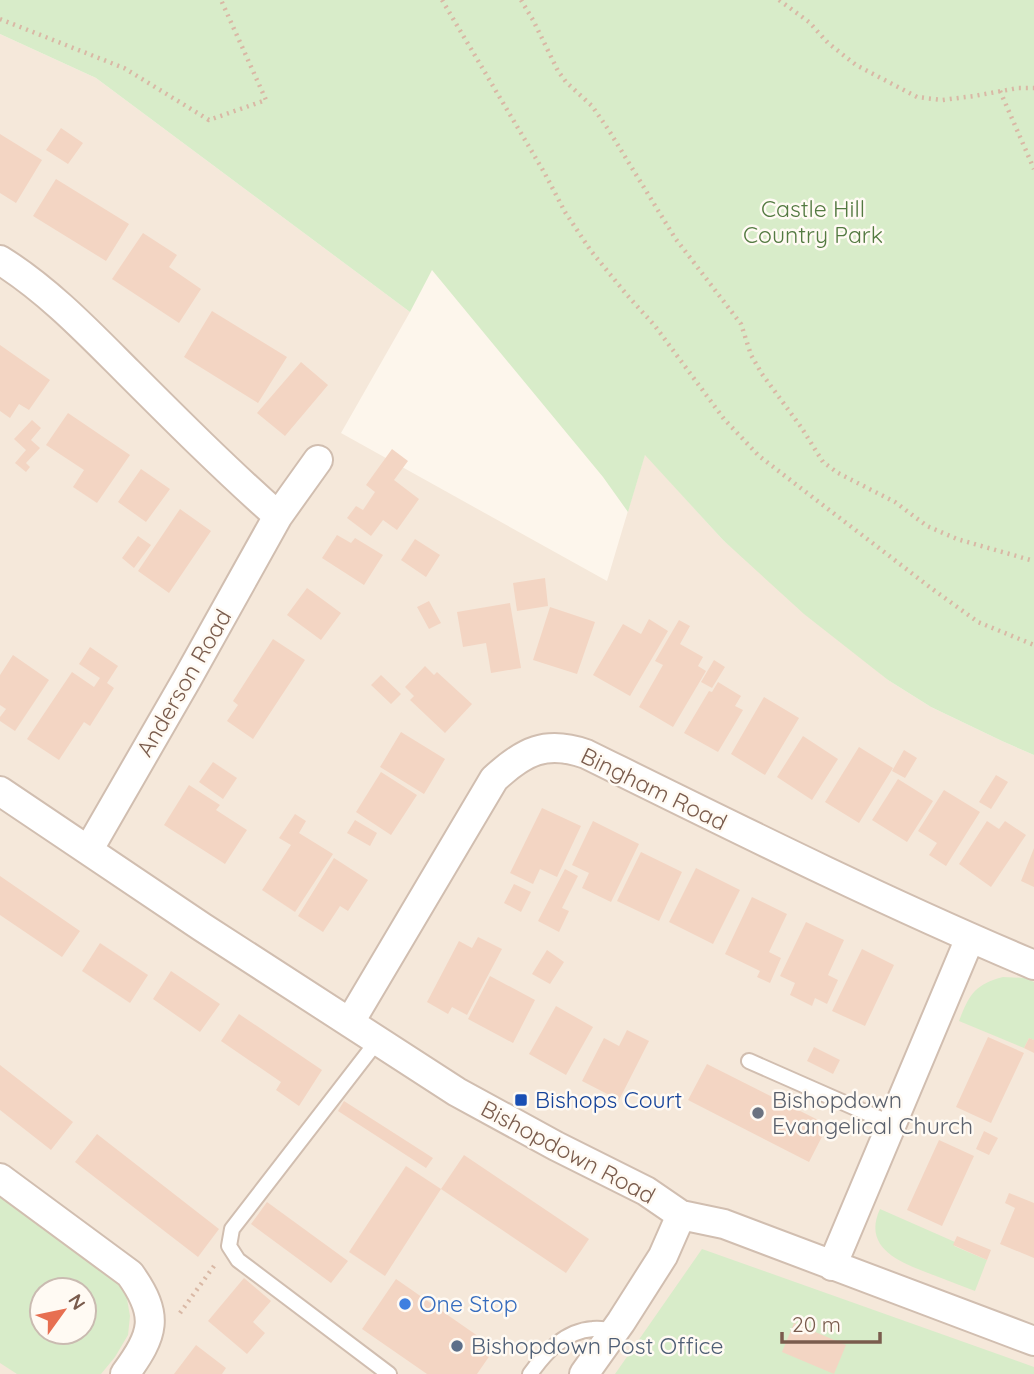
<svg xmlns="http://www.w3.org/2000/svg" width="1034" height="1374" font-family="Quicksand,sans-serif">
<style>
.residential{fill:#f5e8da;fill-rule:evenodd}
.green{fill:#d8ecc9;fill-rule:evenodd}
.building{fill:#f3d5c3}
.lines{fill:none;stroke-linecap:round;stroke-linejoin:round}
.service-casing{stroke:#d1beb0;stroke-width:18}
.minor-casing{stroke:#d1beb0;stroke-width:32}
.path{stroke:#d9b8a5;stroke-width:4.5;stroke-dasharray:2 5;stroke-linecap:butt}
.service{stroke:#fff;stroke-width:14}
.minor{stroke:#fff;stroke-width:28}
.transit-dot{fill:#1a4fb4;stroke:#fffaf3;stroke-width:2.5}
.worship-dot{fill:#6b7280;stroke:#fffaf3;stroke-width:2.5}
.shop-dot{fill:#3f7fe0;stroke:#fffaf3;stroke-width:2.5}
.service-dot{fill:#5c6f8a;stroke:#fffaf3;stroke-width:2.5}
.labels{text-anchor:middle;stroke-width:5;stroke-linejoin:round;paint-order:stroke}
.park-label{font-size:23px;fill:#537a41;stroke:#fffaf3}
.street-label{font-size:23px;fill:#7a5c4d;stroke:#fffaf3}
.transit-label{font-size:23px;fill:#164399;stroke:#fffaf3;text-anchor:start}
.worship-label{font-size:23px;fill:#5b616d;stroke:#fffaf3;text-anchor:start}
.shop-label{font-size:23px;fill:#366cbe;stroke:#fffaf3;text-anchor:start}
.service-label{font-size:23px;fill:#4e5e75;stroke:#fffaf3;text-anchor:start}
</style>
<rect width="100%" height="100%" fill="#fdf6ec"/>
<path class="residential" d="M0,34L96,78L410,312L341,433L607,581L645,454L723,540L888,680L931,707L1002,741L1034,755V1374H0ZM42,1290H84V1332H42Z"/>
<path class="green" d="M0,0H1034V755L1002,741L931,707L888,680L804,614L723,540L645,455L628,512L603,477L432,270L410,312L96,78L0,34Z
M1003,977L1025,978L1034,982V1040L1029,1038L1024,1048L959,1021C969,995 975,984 1003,977Z
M0,1188L111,1271L126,1293L130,1316L128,1335L115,1357L101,1374H17L0,1363ZM42,1290H84V1332H42Z
M880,1209L955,1242L954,1246L987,1260L975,1291C959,1285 944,1279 928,1273C900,1262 862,1248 880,1209Z
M702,1249L1034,1367V1374H615Z"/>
<path class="building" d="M61,128L83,143L68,164L46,150Z
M0,134L42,160L16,203L0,193Z
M56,179L129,224L106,261L33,216Z
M143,233L177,255L169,267L201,289L179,323L112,279Z
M212,311L287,357L258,403L184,357Z
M0,345L50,380L29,410L19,404L10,418L0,411Z
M301,362L328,385L285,436L257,413Z
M68,413L130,455L97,503L73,487L84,470L46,445Z
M32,420L41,428L31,440L40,448L26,463L30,467L26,472L15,463L26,450L14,439Z
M392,449L408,461L394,480L419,499L397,530L383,520L371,536L347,518L356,506L363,510L375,492L366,485Z
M141,469L170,489L146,522L118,502Z
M180,509L211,531L169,593L138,571Z
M337,535L351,543L355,538L383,555L364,585L322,558Z
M138,536L151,545L134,568L122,558Z
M415,539L440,555L426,577L401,560Z
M545,578L548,606L517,611L513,583Z
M307,588L341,613L321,640L287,615Z
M429,601L441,623L429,629L417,607Z
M510,603L521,668L491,673L486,643L463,647L457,612Z
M550,607L595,622L577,674L533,660Z
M649,619L668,631L630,696L593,675L623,624L641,634Z
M679,620L690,626L680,644L703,657L698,666L706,671L673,727L639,707L663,665L655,661Z
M273,639L305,660L253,739L227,721L238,705L233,701Z
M90,647L118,666L107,683L114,688L90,726L84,722L59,760L27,739L72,672L94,687L100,678L79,664Z
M13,655L49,680L15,731L0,721V717L6,709L0,705V675Z
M714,660L725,667L712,688L701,682Z
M425,666L434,675L437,672L472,704L445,733L410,700L414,696L405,687Z
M381,675L401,694L391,704L371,685Z
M718,682L741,696L735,706L743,710L718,752L684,733L709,691L712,692Z
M764,697L799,718L765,775L731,754Z
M401,732L445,759L424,794L380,767Z
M803,736L838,759L812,800L777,777Z
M859,747L893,768L859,823L825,802Z
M904,750L917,758L905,778L892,771Z
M213,762L237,778L223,799L199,782Z
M381,772L417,795L391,835L356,812Z
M996,775L1008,782L991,809L979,802Z
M898,779L933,801L907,842L872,820Z
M189,785L220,805L216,810L247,830L225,864L164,825Z
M944,790L980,812L946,866L929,855L937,843L918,831Z
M542,808L581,826L557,877L540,869L533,884L510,873Z
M295,814L306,821L299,833L333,854L295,912L262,890L291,845L279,838Z
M355,820L377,833L370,846L347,833Z
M593,821L639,844L611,902L582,888L589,873L572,865Z
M987,821L999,829L1005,821L1026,835L991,887L959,864Z
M1034,848V887L1021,881Z
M641,852L682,872L659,921L617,901Z
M334,858L368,880L348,911L340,906L323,932L298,916Z
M696,868L740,890L713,944L669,922Z
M565,869L578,876L562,908L569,911L559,932L538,921Z
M0,876L80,931L62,957L0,915Z
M514,884L531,892L521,912L504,903Z
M752,897L787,914L769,952L781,958L770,983L757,977L760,971L725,954Z
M806,922L844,940L828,975L838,980L827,1004L815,998L812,1006L790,995L795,983L780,976Z
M478,937L502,949L467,1015L452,1007L448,1014L427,1002L459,941L472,948Z
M100,943L148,975L130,1003L82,971Z
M862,949L894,965L865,1026L832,1011Z
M547,950L564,962L550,984L532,974Z
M171,971L220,1004L200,1032L153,999Z
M490,976L535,1000L513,1043L468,1019Z
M556,1006L593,1027L566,1075L529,1054Z
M239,1014L322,1070L299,1106L276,1090L281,1082L221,1041Z
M627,1030L649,1041L619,1100L582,1081L604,1038L619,1046Z
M988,1037L1024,1053L991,1123L956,1107Z
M1029,1038L1034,1040V1053L1024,1048Z
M814,1047L840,1060L833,1074L807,1061Z
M707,1064L828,1125L809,1162L688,1100Z
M0,1065L73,1122L51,1150L0,1110Z
M344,1101L433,1158L426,1168L338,1111Z
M984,1131L998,1138L989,1155L976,1149Z
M97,1134L219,1229L198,1257L75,1162Z
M939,1140L974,1156L942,1226L907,1210Z
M464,1155L589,1239L566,1273L441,1189Z
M406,1166L441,1189L385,1276L349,1252Z
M1009,1193L1034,1203V1258L1000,1244L1015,1208L1005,1203Z
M267,1202L348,1261L331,1283L251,1224Z
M957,1236L991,1250L987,1260L953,1245Z
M244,1278L271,1301L253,1322L265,1333L247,1354L208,1321Z
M396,1279L495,1348L477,1374H427L362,1329Z
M794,1323L846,1345L834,1374L782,1352Z
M196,1345L226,1368L222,1374H174Z"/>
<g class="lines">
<defs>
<path id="service" d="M378,1040L232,1229L229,1246L238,1260L389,1374
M749,1061L892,1124
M530,1374C545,1353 564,1331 593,1329C600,1328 608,1330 615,1330"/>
<path id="minor" d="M0,260C48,290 88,332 128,372C177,421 226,470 278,516
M0,791L202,927L457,1092L556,1146L646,1191L681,1215L724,1224L1034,1341
M89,849L187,679L278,516L318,460
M350,1022L494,779C524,751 546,740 586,754C734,827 882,901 1034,965
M0,1178L130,1274C160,1316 154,1334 125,1374
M832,1266L970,938
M584,1374L621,1322L663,1256L681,1215"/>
</defs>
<use href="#service" class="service-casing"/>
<use href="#minor" class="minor-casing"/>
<path class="path" d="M442,0L544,172L565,212L591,251L627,295L655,326L724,419L759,456L931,588L978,622L1034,645
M521,0L533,20L558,71L566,82L592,106L608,129L675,238L741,324L751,355L762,374L801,427L823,462L838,473L895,502L927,526L957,539L1034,561
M779,0L809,22L828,43L856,65L917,97L942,100L974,96L1018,88H1034
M0,19L124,68L209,120L266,100L221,0
M1000,91L1034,169
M180,1313L214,1266"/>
<use href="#service" class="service"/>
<use href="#minor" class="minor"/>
</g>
<rect class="transit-dot" x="514" y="1093" width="14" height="14" rx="3.5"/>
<circle class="worship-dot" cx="758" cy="1113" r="7"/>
<circle class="shop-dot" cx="405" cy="1304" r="7"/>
<circle class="service-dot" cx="457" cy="1346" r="7"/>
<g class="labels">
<g class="park-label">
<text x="813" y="217">Castle Hill<tspan x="813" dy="26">Country Park</tspan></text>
</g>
<g class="street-label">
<text transform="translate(184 683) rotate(-60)" y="8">Anderson Road</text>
<text transform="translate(654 789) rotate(26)" y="8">Bingham Road</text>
<text transform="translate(568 1152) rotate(28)" y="8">Bishopdown Road</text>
</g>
<g class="transit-label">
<text x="535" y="1108">Bishops Court</text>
</g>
<g class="worship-label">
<text x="772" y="1108">Bishopdown<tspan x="772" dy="26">Evangelical Church</tspan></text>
</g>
<g class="shop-label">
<text x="419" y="1312">One Stop</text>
</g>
<g class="service-label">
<text x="471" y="1354">Bishopdown Post Office</text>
</g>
</g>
<g transform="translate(63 1311) rotate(57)"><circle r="33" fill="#fffaf3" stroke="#cabbb1" stroke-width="2"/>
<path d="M0-5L12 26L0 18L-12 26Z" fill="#e76f51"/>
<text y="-10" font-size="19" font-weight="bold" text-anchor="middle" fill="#7a5c4d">N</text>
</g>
<path d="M782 1332v10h98v-10" fill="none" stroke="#7a5c4d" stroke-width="3.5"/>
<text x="792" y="1332" font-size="21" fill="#7a5c4d" stroke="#fffaf3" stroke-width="5" paint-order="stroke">20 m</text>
</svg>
